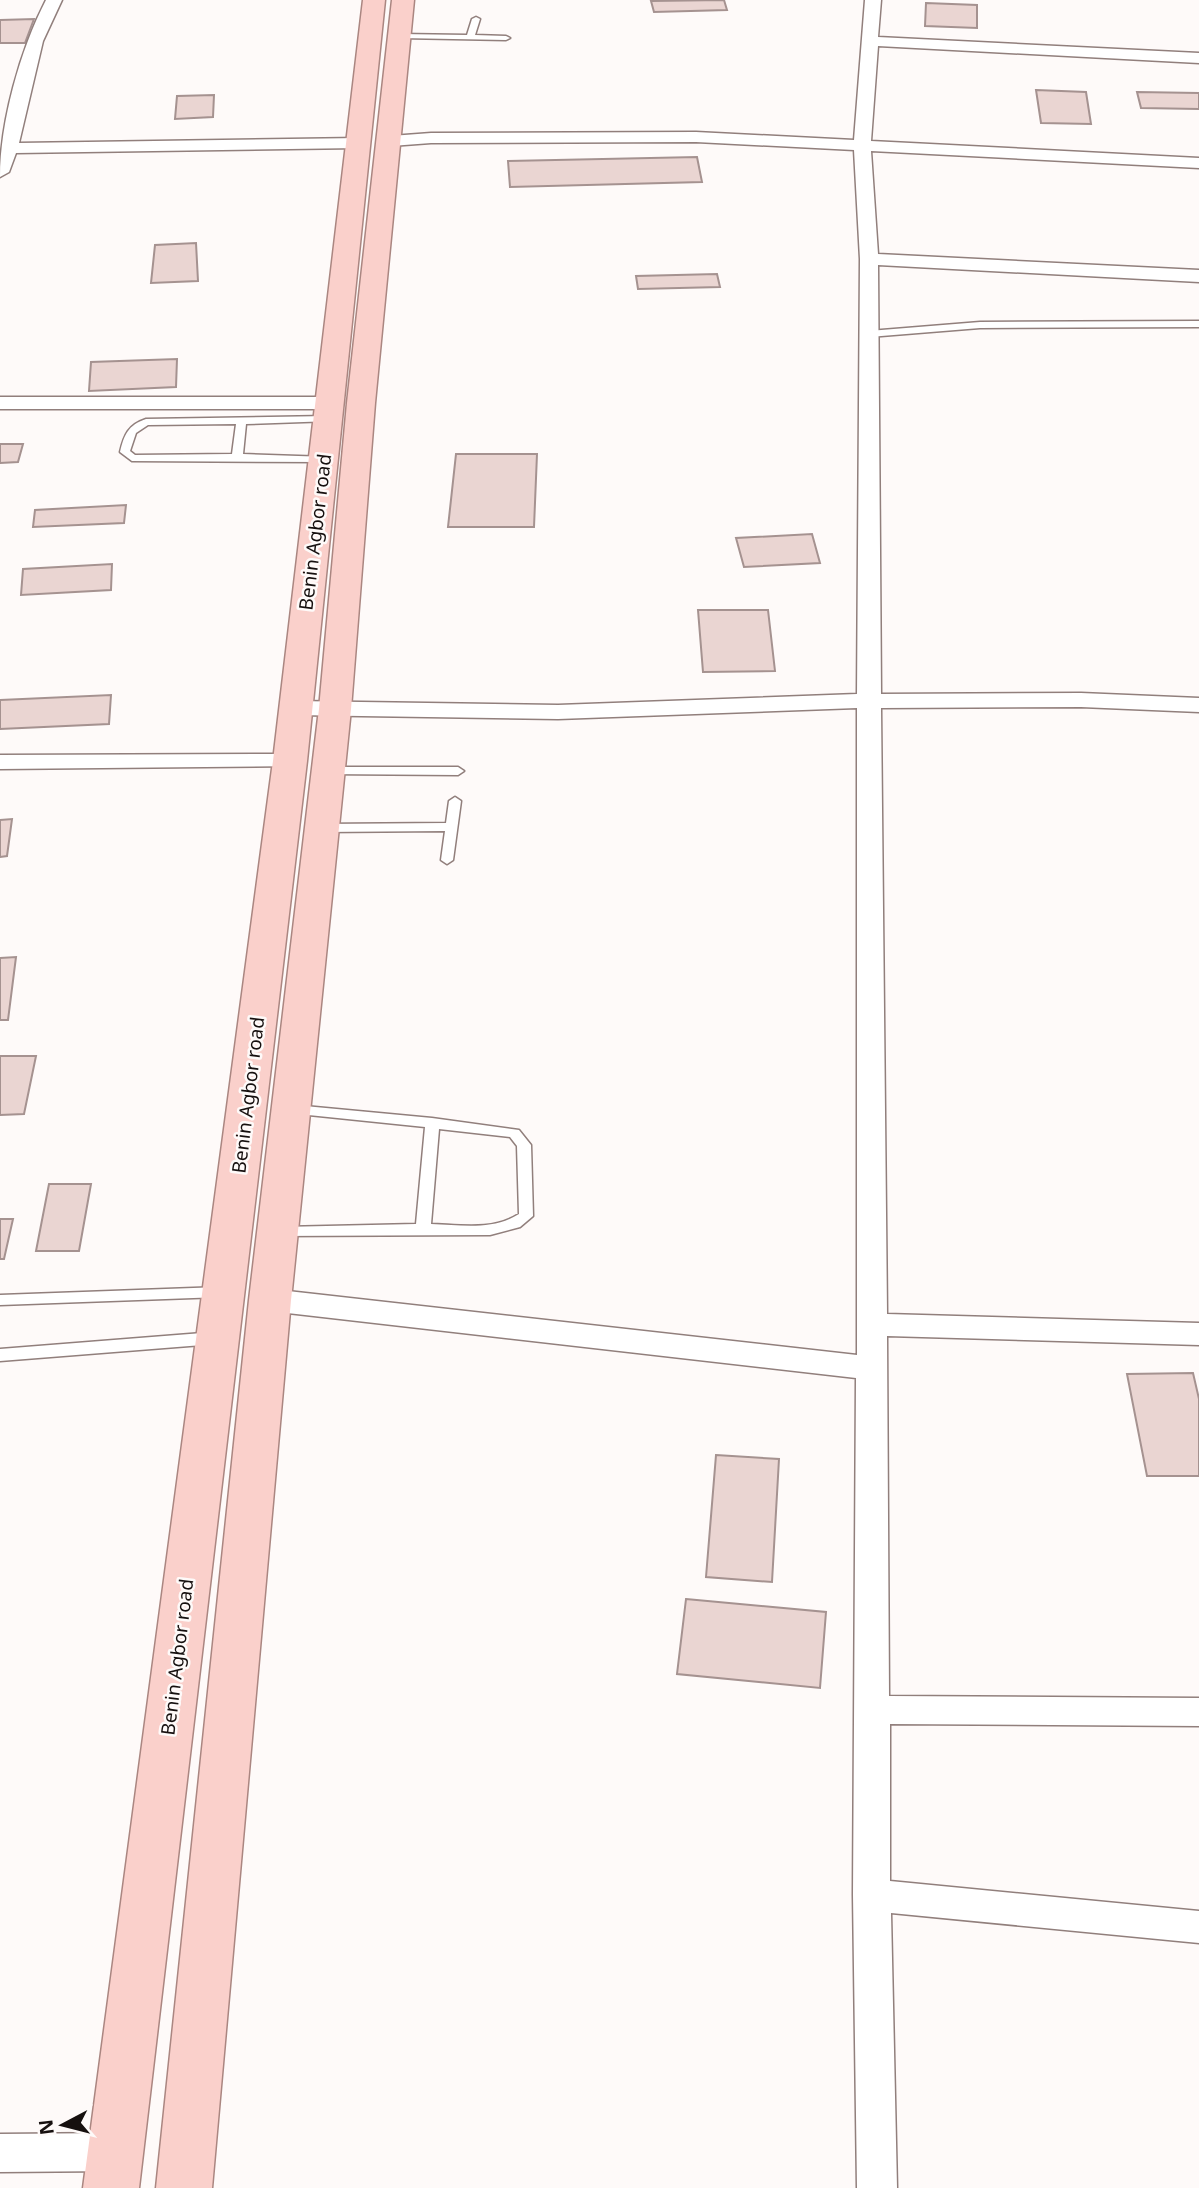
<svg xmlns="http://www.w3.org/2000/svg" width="1199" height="2188" font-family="'Noto Sans',sans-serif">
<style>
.building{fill:#ead5d2;stroke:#a59290;stroke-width:2}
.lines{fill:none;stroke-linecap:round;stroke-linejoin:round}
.service-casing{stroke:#917f7c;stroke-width:3}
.minor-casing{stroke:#917f7c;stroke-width:3}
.trunk-casing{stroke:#aa8681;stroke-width:3}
.service{fill:#fff;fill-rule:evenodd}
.minor{fill:#fff;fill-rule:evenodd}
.trunk{fill:#fad0cb;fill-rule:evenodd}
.labels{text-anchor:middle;stroke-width:5;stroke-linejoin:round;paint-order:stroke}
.street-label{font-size:19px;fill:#16100f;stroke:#fefaf9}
</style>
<rect width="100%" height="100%" fill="#fefaf9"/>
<path class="building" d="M724,0L727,10L654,12L651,1Z
M926,3L977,5V28L925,26Z
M34,19L25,43H0V20Z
M1036,90L1086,92L1091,124L1041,123Z
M1137,92L1199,93V109L1141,108Z
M214,95L213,117L175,119L177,96Z
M697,157L702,182L510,187L508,161Z
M196,243L198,281L151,283L155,245Z
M717,274L720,287L638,289L636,276Z
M177,359L176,387L89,391L91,362Z
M0,444H23L18,462L0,463Z
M456,454H537L534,527H448Z
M126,505L124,523L33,527L35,510Z
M812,534L820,563L744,567L736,538Z
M112,564L111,590L21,595L23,569Z
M698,610H768L775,671L703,672Z
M111,695L109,724L0,729V700Z
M12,819L7,856L0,857V820Z
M16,957L8,1020H0V958Z
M0,1056H36L24,1114L0,1115Z
M49,1184H91L79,1251H36Z
M0,1219H13L4,1259H0Z
M1193,1373L1199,1399V1476H1147L1127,1374Z
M716,1455L779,1459L772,1582L706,1577Z
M686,1599L826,1612L820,1688L677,1674Z"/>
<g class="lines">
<defs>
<path id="service" d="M476,17L480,19L475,35L506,36L510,38L506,40L400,38L396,36L400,34L467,35L472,19Z
M1199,321V327L980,328L869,337L864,334L869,331L980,322Z
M328,416L332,417V421L246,424L243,454L328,457V461L324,462L132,461L120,452C124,435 128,425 146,419ZM236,424L232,454L135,455L130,451L136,433L148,425Z
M328,767H458L464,771L458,775L324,774L322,771L324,768Z
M455,797L461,801L453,860L447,864L441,860L445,831L322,832L316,828L322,824L446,823L449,801Z
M294,1105L432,1118L519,1130L531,1145L533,1216L520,1227L490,1235L277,1236L275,1232L277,1228L282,1227L416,1224L425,1127L289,1113L287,1110L289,1107ZM439,1129L510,1137L517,1146L519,1214C492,1231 461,1225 431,1224Z
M221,1287L226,1288L229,1292L226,1296L221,1297L0,1305V1295Z
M215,1332L220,1334L223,1338L220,1342L215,1344L0,1361V1349Z"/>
<path id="minor" d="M46,0H62L43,41L19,143L359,138L368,143L359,148L16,153L9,172L0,177C0,123 20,50 46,0Z
M865,0H881L878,37L1199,53V63L878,46L871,141L1199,158V168L871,151L878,254L1199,270V282L878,265L881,694L1081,693L1199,698V712L1081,707L881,708L887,1314L1199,1323V1345L887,1336L889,1696L1199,1698V1726L890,1724V1881L1199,1911V1943L891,1913L897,2188H857L853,1895L856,1378L270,1311L259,1308L255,1300L259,1292L270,1289L857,1355V708L558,719L295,715L287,713L283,708L287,703L295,701L558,705L857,694L860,259L854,150L696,142L431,143L391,146L382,141L391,136L431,133L696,132L854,140Z
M0,397H330L340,403L330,409H0Z
M290,754L299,756L302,761L299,766L0,769V755Z
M115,2133L129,2139L135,2152L129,2165L115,2171L0,2172V2134Z"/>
<path id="trunk" d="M363,0H385L307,761L139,2188H83L273,761Z
M392,0H414L375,403L351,709L291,1300L212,2188H156L249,1300L319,709L347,403Z"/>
</defs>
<use href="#service" class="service-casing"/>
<use href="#minor" class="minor-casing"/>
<use href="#trunk" class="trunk-casing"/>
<use href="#service" class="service"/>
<use href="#minor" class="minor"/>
<use href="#trunk" class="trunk"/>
</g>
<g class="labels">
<g class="street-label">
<text transform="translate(315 532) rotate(-83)" y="7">Benin Agbor road</text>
<text transform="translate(248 1095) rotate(-83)" y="7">Benin Agbor road</text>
<text transform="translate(177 1657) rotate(-83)" y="7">Benin Agbor road</text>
</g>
</g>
<g transform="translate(63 2125) rotate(263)" stroke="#fefaf9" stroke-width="5" paint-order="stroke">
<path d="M0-5L12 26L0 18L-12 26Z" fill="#16100f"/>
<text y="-10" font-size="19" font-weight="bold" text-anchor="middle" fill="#16100f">N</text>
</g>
</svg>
